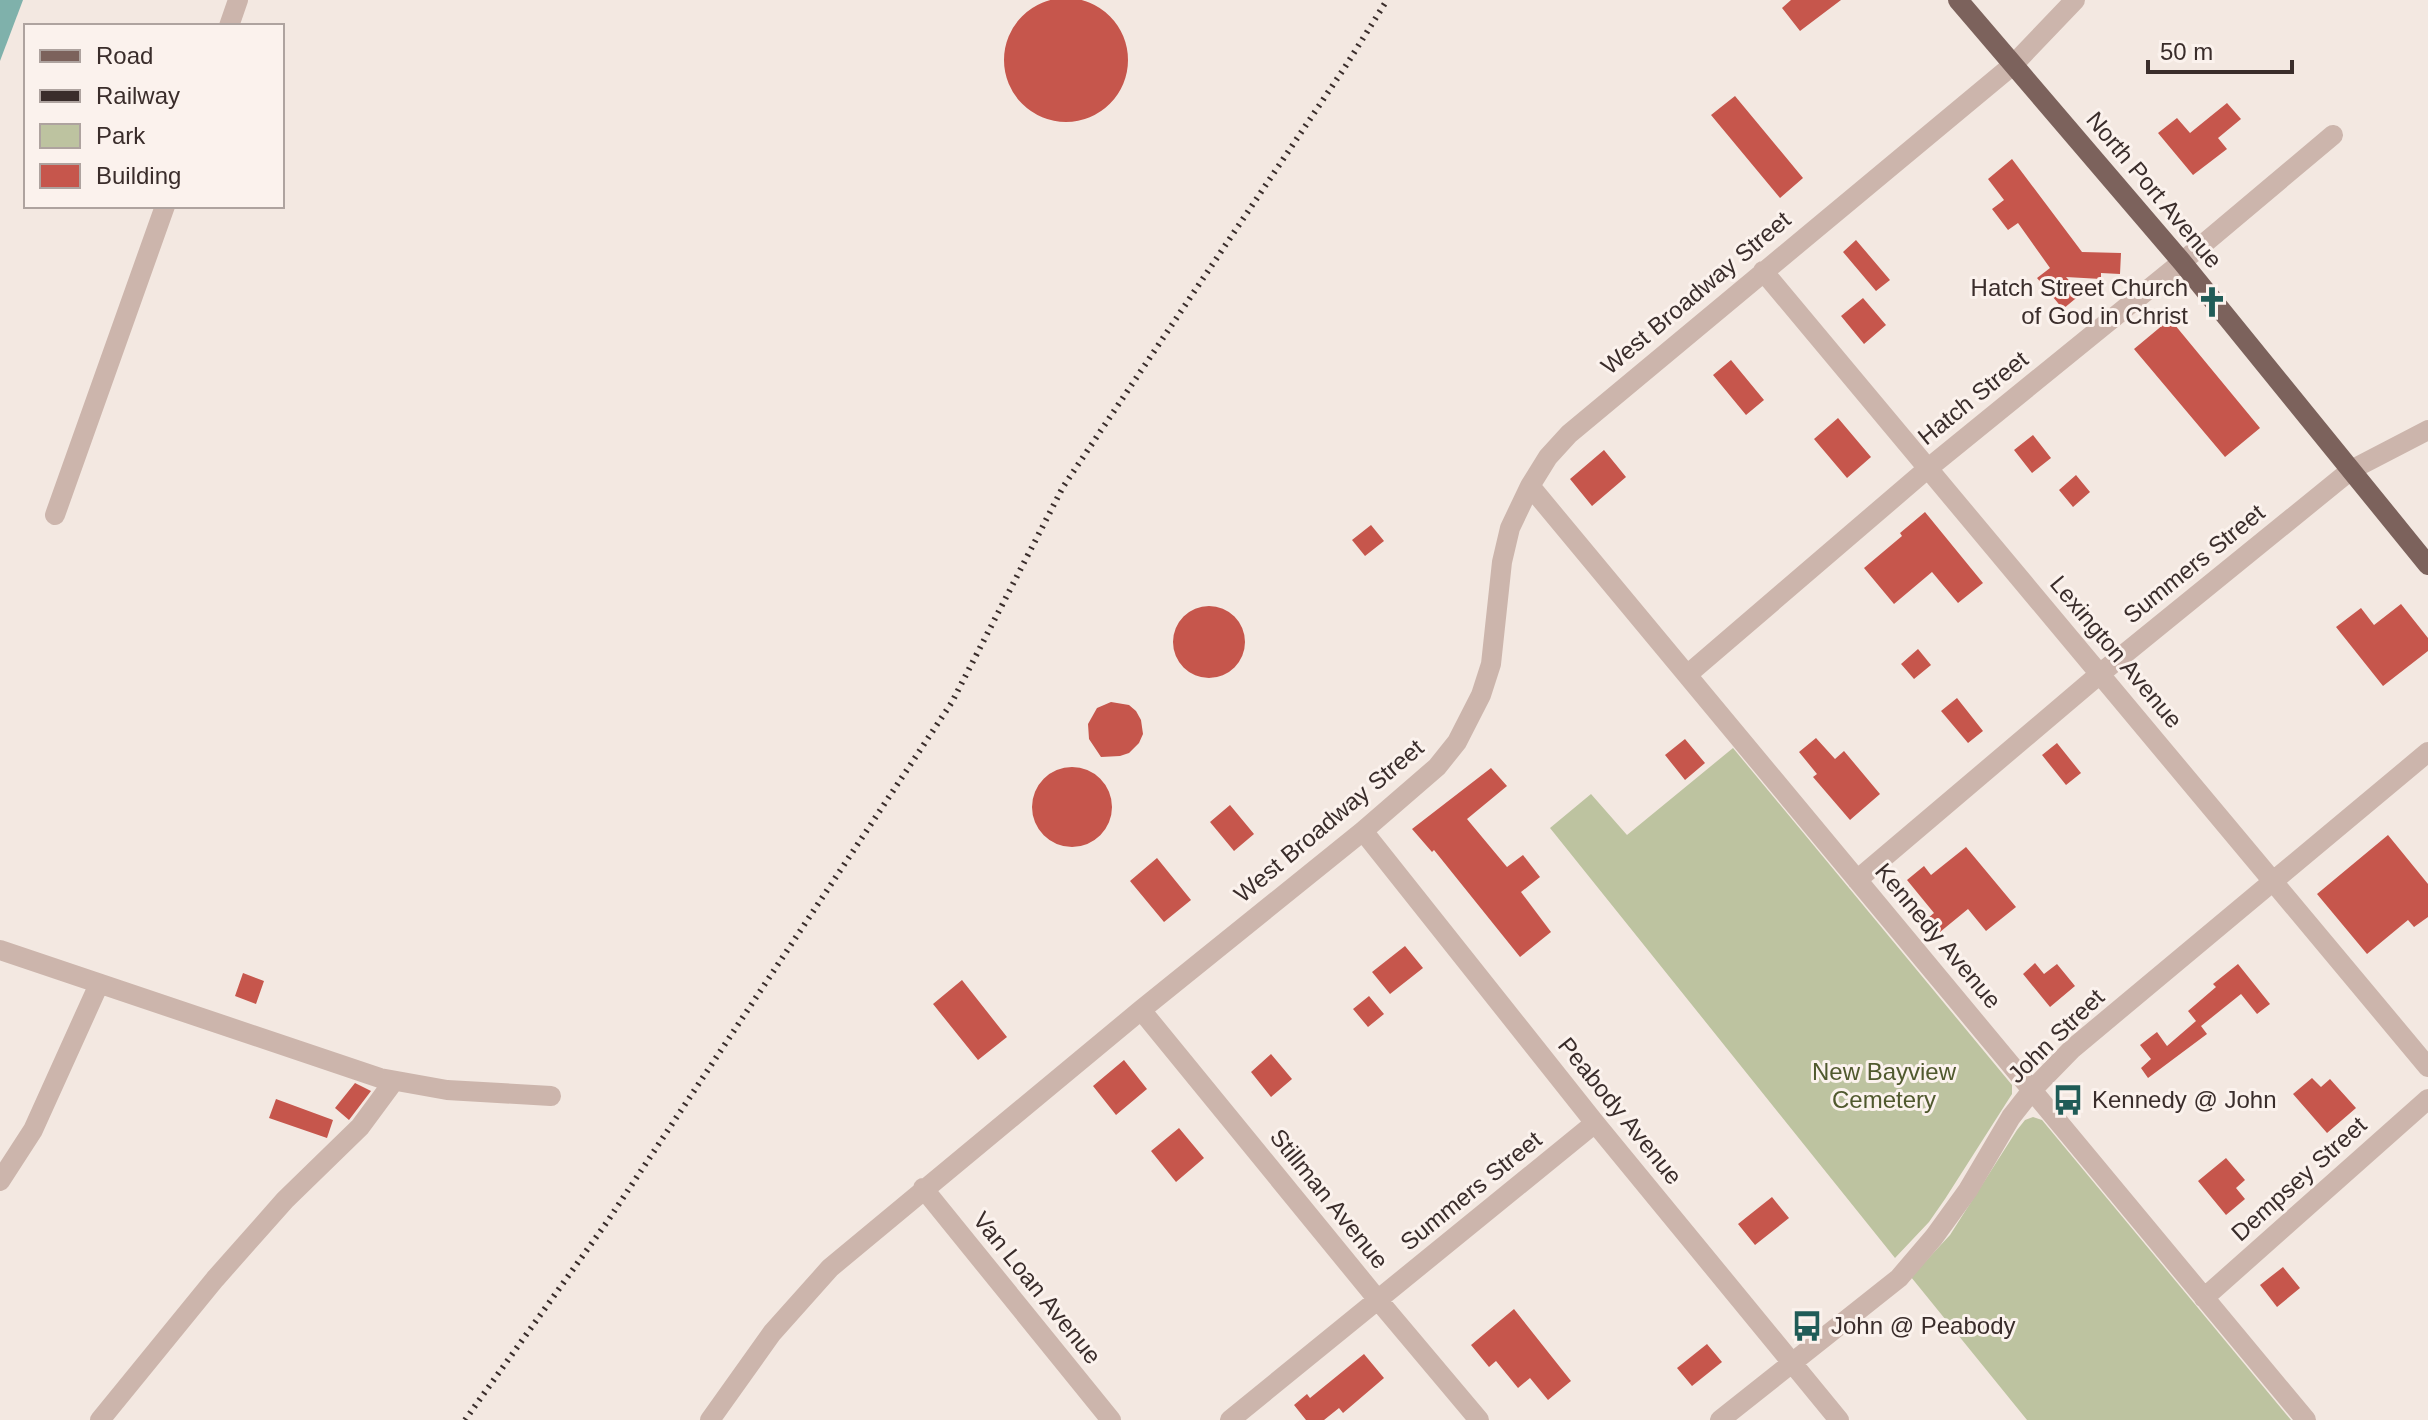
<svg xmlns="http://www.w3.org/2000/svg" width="2428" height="1420" font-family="Arial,sans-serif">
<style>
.green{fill:#bdc3a0}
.water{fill:#7fb1ab}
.building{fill:#c6564c}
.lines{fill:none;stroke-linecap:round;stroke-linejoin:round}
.minor{stroke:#ccb5ac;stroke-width:20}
.major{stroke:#7c625c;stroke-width:20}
.rail{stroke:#3a2d2b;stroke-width:6;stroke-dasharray:2 6;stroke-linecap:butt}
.labels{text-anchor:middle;stroke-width:6;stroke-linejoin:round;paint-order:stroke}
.street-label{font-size:24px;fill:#3a2d2b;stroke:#fbf2ed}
.poi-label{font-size:24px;fill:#3a2d2b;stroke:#fbf2ed;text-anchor:start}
.park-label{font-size:24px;fill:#50592e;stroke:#fbf2ed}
</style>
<rect width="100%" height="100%" fill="#f3e8e1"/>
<path class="green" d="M1733,748L2012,1085V1094L1945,1199L1929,1222L1895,1258L1550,828L1591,794L1627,835Z
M2033,1117L2042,1120L2291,1420H2027L1911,1277L1950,1235L2017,1130L2025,1120Z"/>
<path class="water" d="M0,0H23L0,61Z"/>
<path class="building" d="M1004 60a62 62 0 1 1 124 0a62 62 0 1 1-124 0Z
M1791,0H1841L1800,31L1782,8Z
M1735,96L1803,178L1780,198L1711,115Z
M2227,103L2241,119L2218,138L2227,149L2193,175L2158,133L2177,118L2190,133Z
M2012,159L2082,252L2121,253L2120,274L2101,273V279L2066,277L2081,294L2063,309L2037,278L2050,268L2018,223L2008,230L1992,209L2004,200L1988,179Z
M1856,240L1890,280L1876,291L1843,252Z
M1863,298L1886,325L1864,344L1841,316Z
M2170,319L2260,428L2225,457L2134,349Z
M1731,360L1764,400L1746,415L1713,375Z
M1838,418L1871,457L1847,478L1814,439Z
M2033,435L2051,458L2032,473L2014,450Z
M1604,450L1626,477L1592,506L1570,479Z
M2076,475L2090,492L2073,507L2059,490Z
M1925,512L1983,583L1958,603L1932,572L1894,604L1864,568L1902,536L1900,533Z
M1371,525L1384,541L1365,556L1352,540Z
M2401,604L2428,638V651L2383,686L2336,627L2361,608L2374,625Z
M1173 642a36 36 0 1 1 72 0a36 36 0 1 1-72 0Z
M1918,649L1931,665L1914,679L1901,664Z
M1957,698L1983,731L1968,743L1941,711Z
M1111,702L1129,705L1136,711L1141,720L1143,734L1139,743L1129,753L1120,756L1101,757L1089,739L1088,724L1097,708Z
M1816,738L1835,759L1844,751L1880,794L1850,820L1813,777L1817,774L1799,752Z
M1685,739L1705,763L1685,780L1665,755Z
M2057,743L2081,773L2066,785L2042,755Z
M1032 807a40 40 0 1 1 80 0a40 40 0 1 1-80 0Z
M1491,768L1507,786L1467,819L1507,867L1523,855L1540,877L1521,892L1551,932L1520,957L1434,850L1432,852L1412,829Z
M1230,805L1254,834L1234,851L1210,822Z
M2388,835L2428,884V917L2414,927L2408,920L2367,954L2317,894Z
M1966,847L2016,907L1986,931L1968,909L1940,932L1928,918L1934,913L1907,880L1924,866L1931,875Z
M1157,858L1191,900L1164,922L1130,881Z
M1405,946L1423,968L1390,994L1372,972Z
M2035,963L2044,974L2057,964L2075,986L2050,1007L2023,974Z
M2238,964L2270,1004L2257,1014L2241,994L2201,1026L2207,1034L2148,1078L2141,1068L2151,1059L2140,1045L2157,1032L2167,1046L2196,1021L2188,1011L2216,987L2213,984Z
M243,973L264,981L256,1004L235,996Z
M962,980L1007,1037L978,1060L933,1004Z
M1369,996L1384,1014L1368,1027L1353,1009Z
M1271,1054L1292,1079L1271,1097L1251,1072Z
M1124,1060L1147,1089L1116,1115L1093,1086Z
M2312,1078L2321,1087L2330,1079L2356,1108L2327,1133L2293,1094Z
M355,1083L371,1091L349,1120L335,1108Z
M276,1099L333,1120L327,1138L269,1118Z
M1179,1128L1204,1158L1176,1182L1151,1151Z
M2226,1158L2245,1180L2236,1188L2245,1199L2226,1215L2198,1181Z
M1772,1197L1789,1218L1755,1245L1738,1224Z
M2283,1267L2300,1288L2277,1307L2260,1285Z
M1514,1309L1571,1381L1548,1400L1530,1378L1518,1388L1496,1361L1489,1367L1471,1345Z
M1707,1344L1722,1362L1692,1386L1677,1368Z
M1364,1354L1384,1378L1343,1413L1339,1408L1324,1420H1306L1294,1405L1307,1394L1310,1398Z"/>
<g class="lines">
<path class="minor" d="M229,26L238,0
M1763,271L2428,1067
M1530,486L2306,1420
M55,515L165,206
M1687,675L1926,470L2182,262L2333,135
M1363,831L1595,1123L1839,1420
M1857,880L2101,673L2351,470L2428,430
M0,950L380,1078L447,1090L551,1096
M1141,1010L1378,1300L1479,1420
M0,1181L33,1130L99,984
M923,1188L1111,1420
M2204,1298L2428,1099
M100,1420L215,1279L285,1200L360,1127L394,1081
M710,1420L772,1333L830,1268L1141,1010L1363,831L1437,767L1457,742L1481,695L1491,664L1502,562L1510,528L1530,486L1548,457L1569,434L2014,64L2075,0
M1230,1420L1595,1123
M1720,1420L1899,1278L1934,1237L1968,1190L2011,1117L2033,1089L2072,1049L2428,752"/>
<path class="major" d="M1958,0L2182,262L2428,565"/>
<path class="rail" d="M465,1420L607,1222L952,702L1063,487L1345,67L1387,0"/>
</g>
<defs>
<symbol id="church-bare" viewBox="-9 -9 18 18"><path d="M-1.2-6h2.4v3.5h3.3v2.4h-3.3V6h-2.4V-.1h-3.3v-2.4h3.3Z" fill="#205c57" stroke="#fbf2ed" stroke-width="2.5" paint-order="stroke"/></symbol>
<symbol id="bus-bare" viewBox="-9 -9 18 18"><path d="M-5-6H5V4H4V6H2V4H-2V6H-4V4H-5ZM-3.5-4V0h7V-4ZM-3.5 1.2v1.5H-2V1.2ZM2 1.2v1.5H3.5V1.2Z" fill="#205c57" stroke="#fbf2ed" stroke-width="2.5" paint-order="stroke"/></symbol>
</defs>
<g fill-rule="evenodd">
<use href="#church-bare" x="2190" y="280" width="44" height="44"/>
<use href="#bus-bare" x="2046" y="1078" width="44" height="44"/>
<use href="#bus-bare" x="1785" y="1304" width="44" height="44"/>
</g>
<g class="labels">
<g class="street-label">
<text transform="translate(2154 190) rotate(50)" y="8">North Port Avenue</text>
<text transform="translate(1696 293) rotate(-40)" y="8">West Broadway Street</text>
<text transform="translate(1973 398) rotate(-39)" y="8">Hatch Street</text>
<text transform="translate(2194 564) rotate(-39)" y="8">Summers Street</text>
<text transform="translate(2116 652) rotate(50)" y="8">Lexington Avenue</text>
<text transform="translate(1329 821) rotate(-40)" y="8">West Broadway Street</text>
<text transform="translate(1938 936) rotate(50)" y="8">Kennedy Avenue</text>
<text transform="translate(2056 1036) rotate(-44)" y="8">John Street</text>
<text transform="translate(1620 1111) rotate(51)" y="8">Peabody Avenue</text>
<text transform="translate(2299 1179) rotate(-42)" y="8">Dempsey Street</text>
<text transform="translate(1471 1191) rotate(-39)" y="8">Summers Street</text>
<text transform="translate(1329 1199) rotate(51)" y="8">Stillman Avenue</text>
<text transform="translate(1037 1288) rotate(51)" y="8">Van Loan Avenue</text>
</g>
<g class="poi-label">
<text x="2188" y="296" text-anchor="end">Hatch Street Church<tspan x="2188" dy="28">of God in Christ</tspan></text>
<text x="2092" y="1108">Kennedy @ John</text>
<text x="1831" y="1334">John @ Peabody</text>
</g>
<g class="park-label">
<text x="1884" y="1080">New Bayview<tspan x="1884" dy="28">Cemetery</tspan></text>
</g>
</g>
<rect x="24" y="24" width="260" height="184" fill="#fbf2ed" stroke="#aea39f" stroke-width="2"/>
<rect x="40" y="50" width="40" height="12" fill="#7c625c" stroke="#aea39f" stroke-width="2"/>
<text x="96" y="64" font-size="24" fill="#3a2d2b">Road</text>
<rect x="40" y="90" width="40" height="12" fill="#3a2d2b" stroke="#aea39f" stroke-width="2"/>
<text x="96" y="104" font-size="24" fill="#3a2d2b">Railway</text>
<rect x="40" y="124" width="40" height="24" fill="#bdc3a0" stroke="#aea39f" stroke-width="2"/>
<text x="96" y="144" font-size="24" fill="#3a2d2b">Park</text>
<rect x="40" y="164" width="40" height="24" fill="#c6564c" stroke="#aea39f" stroke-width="2"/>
<text x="96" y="184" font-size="24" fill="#3a2d2b">Building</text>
<path d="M2148 60v12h144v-12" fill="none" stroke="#3a2d2b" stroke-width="4"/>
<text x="2160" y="60" font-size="24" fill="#3a2d2b" stroke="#fbf2ed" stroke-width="6" paint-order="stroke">50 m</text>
</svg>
